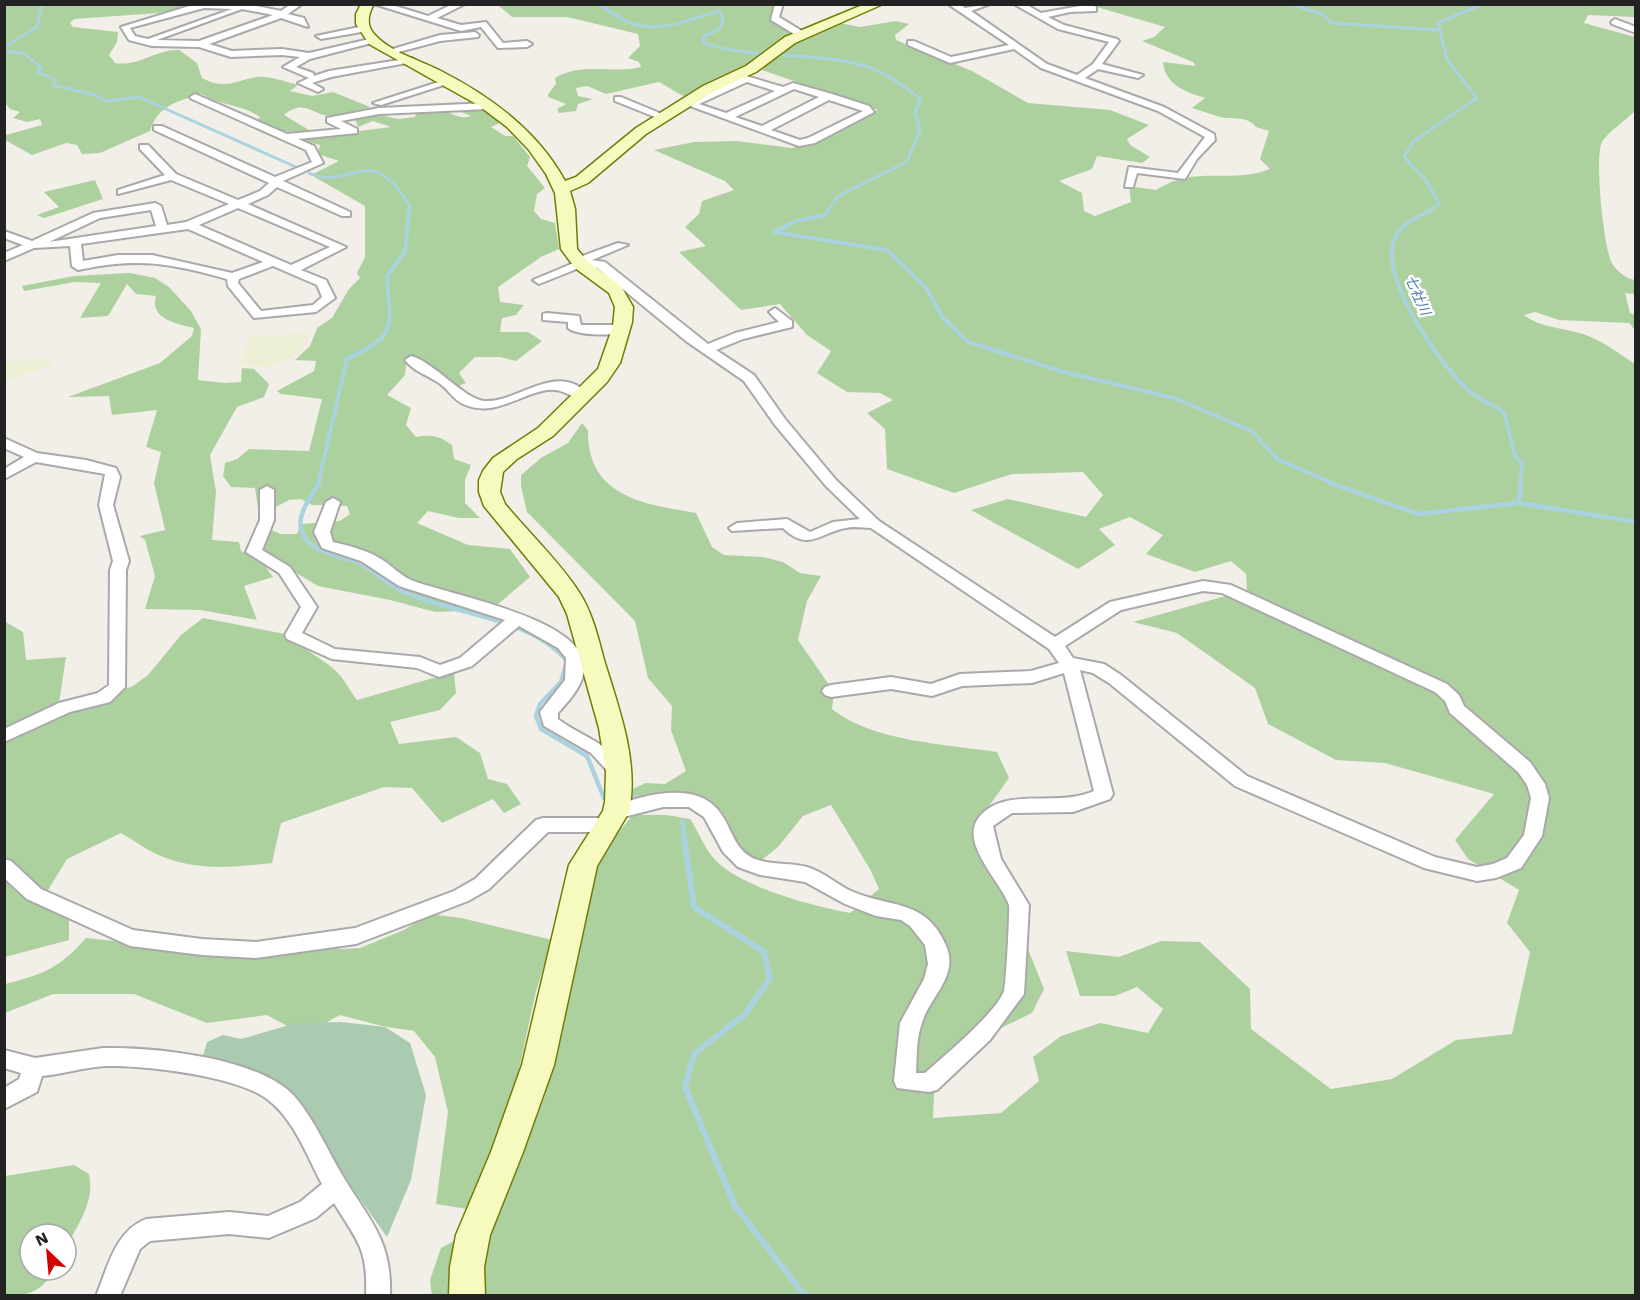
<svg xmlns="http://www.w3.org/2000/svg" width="1640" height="1300" font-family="'Work Sans','Noto Sans JP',sans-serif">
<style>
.farmland{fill:#eef0d5}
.forest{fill:#add19e}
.cemetery{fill:#aacbaf}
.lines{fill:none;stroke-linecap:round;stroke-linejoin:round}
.stream-far3{stroke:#aad3df;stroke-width:3}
.stream-far2{stroke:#aad3df;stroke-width:4}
.stream-far1{stroke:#aad3df;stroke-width:4.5}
.stream{stroke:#aad3df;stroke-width:6}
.street-casing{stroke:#a9a9a9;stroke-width:4}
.secondary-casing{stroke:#707d05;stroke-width:3}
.street{fill:#fff;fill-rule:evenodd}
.secondary{fill:#f7fabf;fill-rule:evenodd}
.labels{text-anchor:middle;stroke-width:5;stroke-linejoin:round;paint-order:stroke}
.far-water-label{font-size:14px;font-style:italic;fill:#4a7aab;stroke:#fff}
</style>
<rect width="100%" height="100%" fill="#f2efe9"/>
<path class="farmland" d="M311,330L305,346L291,358L268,367L239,365L251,335L281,336Z
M53,358V363L48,367L5,380V362Z"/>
<path class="forest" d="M4,5H198L158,13L74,19L70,23L73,27L118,32L117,42L109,55L115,63C139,67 156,49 179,50L197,63L202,78C230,93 241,75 265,77C276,78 287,82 298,85L290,91L312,96L333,92L370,107C358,110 345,115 333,116C313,117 305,97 284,115L309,130C292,137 272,127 256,121L260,117C242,104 220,106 202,94C178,101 158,105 150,131L100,153L82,154L77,145L66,143L32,155L5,140L6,135L42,125L40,119L27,122L13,118L20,112L10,109L5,103Z
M498,5H773L771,18L789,29L791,36L769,48L757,61L685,97L659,82L606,94L587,86L576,88L578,96L593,99L578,104L576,111L559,113L557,109L566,104L548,97V94L556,84L555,78C582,62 614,74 641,67L639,62L628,58L640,46L638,34L567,17H512Z
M1090,5H1635V17L1588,15L1584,23L1635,37V111C1627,119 1607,133 1602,142C1594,156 1604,254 1613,265C1618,272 1627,279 1635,280V294L1625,293L1630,313L1635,315V330L1629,323L1559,320L1535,312L1524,315C1540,328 1567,328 1586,335C1604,342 1620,354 1635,364V1295L432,1296L430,1280L441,1248L495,1219L544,1098L580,950L591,881L611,841L633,815H666L690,819C698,831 703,844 711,855C734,886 812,906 850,913L879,889L870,869L831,805L803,816L778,847L754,866L712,818L683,802L633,800L630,790L646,783L665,784L686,771L671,730L672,706L648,678L635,621L527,512L521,486V475L541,458L568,443L582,423L588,430C587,497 644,504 696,513L712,547L724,555L763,557L783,562L800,573L821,576L807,601L798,640L834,692L832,709C873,742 946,744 997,752L1009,778L987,809L984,825L989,850L1026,900L1028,949L1044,989L1032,1013L987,1035L935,1074L933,1118L1001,1113L1039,1081L1033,1057L1061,1036L1100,1023L1148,1033L1163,1009L1137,987L1115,996H1080L1066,951L1119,957L1161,941L1200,942L1250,989L1251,1029L1331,1089L1392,1079L1456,1040L1512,1034L1530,952L1507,923L1519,890L1468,859L1455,840L1494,794L1385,763L1336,760L1268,724L1255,688L1177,633L1133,622L1247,590L1246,574L1231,561L1195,572L1146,554L1163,535L1130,517L1099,529L1115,545L1078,569L971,510L1008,499L1086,517L1103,495L1083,472L1012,474L954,493L887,469L885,429L867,413L893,400L880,393L847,392L817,373L831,351L807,335L780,304L741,310L679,252L706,246L685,227L699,214L702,201L734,190L725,181L654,150L694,142L737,141L792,148L813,143L878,110L762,70L789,44L839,23L860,27L896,21L909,24L895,35L896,40L972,71L1028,103L1110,110L1149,125L1127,139L1130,145L1150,157L1142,163L1097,156L1092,169L1059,181L1082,193L1084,211L1095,216L1131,202L1129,186L1156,190C1196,164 1229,185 1270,169L1260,159L1269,131L1256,127C1247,115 1232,120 1220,117C1211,114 1201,111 1192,108L1205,98C1186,92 1165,85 1163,62L1196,66L1193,62L1142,41L1154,37L1165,27Z
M440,108C450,113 460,120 471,116L459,111H484L500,123L491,127L505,136H513L530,157L527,166L545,188L537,194L534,211L541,219L555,223L559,249L541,257L498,287L500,302L524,305L516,315L502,318L500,332H528L542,341L516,361L500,357H475L459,373L466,383L456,387C440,376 421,376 406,364L405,375L387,395L411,408L406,425L416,437C431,434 440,436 452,445L454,459L471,465L465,480V503L480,518H459L428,511L417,523L468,545L510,549L530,577L491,610L435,612L390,600L318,586L258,550L264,527L281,534H297L301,524L340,521L350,514L347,506L312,505L301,499L289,500L259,516L255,488L231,487L223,476L225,463L237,459L249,449L309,451L322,399L281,394L277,391L314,371L316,361L295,360L310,346L317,328L332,318L349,289L360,278L357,273L365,257V206L311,175L339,161L318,154L320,145L296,139L391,127L373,121L358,127L355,119L371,113L398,119L415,117L418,109Z
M95,180L103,199L44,218L37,215L59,207L44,192Z
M130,273L155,278L169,287L191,311L201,329L198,380L225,383L241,382L242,368L254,369L269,384L264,397L237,407L210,455L216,492L212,540L239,542L241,551L260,559L273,577L244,586L257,620L200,610L145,609L155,576L145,540L140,536L165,530L154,483L161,452L146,447L157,410L112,415L109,396L68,397L160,363L192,336L194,328C177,324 149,319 156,296L136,294L127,284L108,316L80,318L101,283L75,282L24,291L22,286L74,276Z
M203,618L290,635C302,649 320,657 335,670C344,678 350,691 357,700L454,672L456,693L440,710L390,722L399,744L456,737L480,753L488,779L507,784L521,804L504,813L493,799L442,823L412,788L384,787L281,823L272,863C236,867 201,871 166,858C150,853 135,841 121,833L67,859L45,895L69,920V940L5,957L4,621L23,632L26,660L66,657L59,703L92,700L133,686L148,675L181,635Z
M429,914L461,918L552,940L536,991L502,1148L467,1209L436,1204L448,1112L435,1057L414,1031L382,1026L340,1015L304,1035L267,1015L207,1023L134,994H53L5,1013V984C43,974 59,969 86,938L239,954L267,940L341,949L360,948L404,930Z
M74,1165L89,1174C95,1201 79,1223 66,1247V1234H30V1270H54C42,1292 28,1296 5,1295V1176Z"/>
<path class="cemetery" d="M341,1022L385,1027L410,1043L426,1095L411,1180L387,1237L330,1157L310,1117L298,1103L201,1063L207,1042L223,1035L241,1039L296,1023Z"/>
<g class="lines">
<path class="stream-far3" d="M596,4C609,9 620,20 633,24C662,33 693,18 720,11L723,19L720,29L703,36L704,43C760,62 823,48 878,71C894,78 907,89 921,99L915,111L920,130L907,162L838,196L828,211
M1290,4L1324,15L1331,23L1439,30
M4,47L37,27L42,4
M4,51L24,53L41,68L38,72L56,80L53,85L95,95L106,101L139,97L296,167
M309,173C351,193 368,138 410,206L409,211
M1428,211L1440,204L1424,178L1404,157L1414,141L1477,98L1447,60L1438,23L1483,4"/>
<path class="stream-far2" d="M829,210L825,215L796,221L774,232L887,250L926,288L943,318L968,342L1064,372L1174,398L1252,431L1277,459L1334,484
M1431,210C1418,217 1401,224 1395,238C1378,277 1438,361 1465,387C1476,398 1491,404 1504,412L1515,456L1522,463L1520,484
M318,484L347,359C399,333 390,331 387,276L405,252L409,210"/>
<path class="stream-far1" d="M319,483C312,496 297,513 301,529C308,555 341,554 361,564C375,571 386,583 400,590C450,615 530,616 567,661L561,682L540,704L536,716L541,729L587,756L604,798H609
M1330,483L1418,514L1519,503
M1521,483L1519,503L1636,522
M626,797H637
M682,821L685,839"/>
<path class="stream" d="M684,838L694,907L764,952L770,979L744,1015L694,1054L685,1087L735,1206L805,1296"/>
<defs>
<path id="street" d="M196,4H246L281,11L291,4H302L288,14L304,18L308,27L281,18L209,44L232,51L282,49L309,53L374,38L379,41L310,59L296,67L313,73L314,76L329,71L412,58L417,61L331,77L312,83L323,89L318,92L298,83L309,78L283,67L300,57L282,55L231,57L199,47L152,46L129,40L121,27ZM204,8L232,9L148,39L135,36L130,28ZM242,9L273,15L199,41L157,40Z
M374,4H389L428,16L453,4H465L437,18L461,25L486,22L503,43L527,41L532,44L527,47L498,48L481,27L461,31Z
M775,4H783L779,17L805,33V37H799L771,20Z
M948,4H959L965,8L990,4L971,11L1047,64L1077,75L1093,64L1109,42L1058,29L1014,4H1025L1041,13L1091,4L1096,7V11L1070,12L1048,17L1064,25L1117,39L1119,41L1102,64L1143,75L1138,78L1098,69L1085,78L1164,107L1214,134L1215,140L1197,159L1185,179L1137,173L1133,187H1125L1129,167L1178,173L1205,137L1158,111L1041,68L1014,49L950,63L908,45V41H914L951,57L1009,45Z
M1615,19L1636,27V33L1612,24L1611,22Z
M364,26L368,29L367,31L321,39L316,36Z
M475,32L479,35L478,37L440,41L391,54L386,51L440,35Z
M746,76L783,87L793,83L832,94L869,106L874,112L815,143L799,146L682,103ZM747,82L775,91L726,113L699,104ZM794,89L819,97L762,126L735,117ZM829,100L863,111L808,138L800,140L771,130Z
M448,79L456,81L381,105L373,103Z
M195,94L287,134L341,129L327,122V118L379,108L488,103L493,106L488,109L379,114L341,121L357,129V133L298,139L314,146L323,163L283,181L350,212V216H342L277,187L268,195L248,204L346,247L301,270L326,280L335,298L316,312L254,318L228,286L227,279C170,263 136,257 78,270L72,266L70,246L34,248L4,261V253L23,245L4,238V231L32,241L93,213L155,203L161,206L167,225L186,222L229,204L171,180L118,194V190L165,175L140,149V145H148L176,174L238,200L260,191L269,183L154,130V126H162L275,177L312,162L306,150L192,99L190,97ZM238,208L330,247L291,265L199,225ZM151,210L156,226L49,242L100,218ZM188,229L263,262L232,273L152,255H118L83,261L81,244ZM273,266L317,285L322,297L313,305L261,311L238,283L239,279Z
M615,97H621L669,117L660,119L615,101Z
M618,243L628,245L592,260L605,262L708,344L735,333L779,322L769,312L775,308L792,321V327L743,339L716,350L754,375L785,419L836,480L879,521L1055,637L1110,602L1203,581L1231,585L1447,684L1459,695L1464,706L1530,762L1545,784L1549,798L1542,836L1521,868L1496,878L1477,881L1424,868L1235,786L1109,683L1093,673L1080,670L1113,794L1110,799L1073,812L1012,813L993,826L1001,859L1029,905L1024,994L990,1040L937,1090L929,1092L897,1088L894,1081L900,1023L924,979L928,964L925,945L910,926L901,920L876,916L845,904L805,882L760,875L738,867L723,852L704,817L689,807H663L616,819L609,817L607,812L609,807C635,799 667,788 694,795C736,807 724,849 758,860C774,865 791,863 807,867C824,872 836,884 851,891C892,909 927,898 947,948C958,977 929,998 922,1023C916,1039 917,1056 916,1073H925C944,1056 996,1013 1004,991C1006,985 1010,910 1009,905C1000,879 953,838 984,812C1012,788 1058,807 1094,791L1064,673L1032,683L962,686L932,696L891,689L831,697L825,695L822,691L825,687L831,685L891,677L931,684L960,674L1031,671L1059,663L1049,649L871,528C863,528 854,526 846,528C820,532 809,553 783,528L732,531L729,528L737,523L787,519L810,532L833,522L860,519L826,486L775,425L744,381L686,341L597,268H579L539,284L533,280L576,262L577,258ZM1203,591L1222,593L1435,692L1445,701L1450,713L1518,772L1527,785L1531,798L1524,835L1507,858L1493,864L1477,867L1435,857L1247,776L1121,675L1104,664L1073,658L1065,646L1121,610Z
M547,313L579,316L581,325H622L628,329C619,337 577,336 568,328V322L543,320V314Z
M411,356C434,362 465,400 485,401C518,403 557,360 589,395L582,399C569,396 561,388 547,390C517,395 495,418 463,404C453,399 448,389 439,383C427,375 413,371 405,360Z
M4,438L37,453L86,460L116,468L120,477L113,505L129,561L126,570L125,687L110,702L70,712L4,742V729L59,703L98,693L109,685L110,570L113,561L99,505L105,474L36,462L4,479V469L24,457L4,448Z
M267,486L274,490V520L262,550L290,567L317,607L302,633L335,649L420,657L440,665L460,658L505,620L399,586L361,561L322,548L314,532L326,502L333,498L340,502L330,532L333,542C350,546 366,550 381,559C391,565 400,575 411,580C449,595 582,618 584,666C585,684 569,701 558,713V719C582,737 611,744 627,771L624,776H612L591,753L544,726L540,712L565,680L566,658L558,648L519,626L472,666L439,677L417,668L332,659L287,639L285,635L301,607L279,573L246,552L260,520V490Z
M543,818H608L615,820L617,825L615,830L608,832H548L489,889L468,901L356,944L256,958L202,955L130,946L27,899L4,878V859L11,861L41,889L133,930L202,939L256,942L355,928L454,891L475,879L536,820Z
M103,1048C154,1047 259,1057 295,1097C317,1123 329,1155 347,1183C373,1224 392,1244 390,1296H366C368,1248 357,1241 334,1203L316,1218L269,1238L229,1234L150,1241L140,1249L120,1296H96C108,1267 115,1231 146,1219L229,1212L268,1216L300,1202L322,1184C307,1156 294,1119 267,1099C237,1076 144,1065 106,1066C85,1067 63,1074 42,1076L37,1092L4,1109V1088L19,1079L21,1073L4,1068V1050L35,1058Z"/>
<path id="secondary" d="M361,4H374C368,14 366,25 374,34C390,52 419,60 439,70C490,96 537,130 565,181L576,177L636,128L703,86L746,66L785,37L865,4H883L795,43L756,72L713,92L646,134L588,183L570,191L575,209L577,249L587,261L621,286L633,307L632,322L620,363L607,382L553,436L517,459L503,472L500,492L505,504C529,533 559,561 579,592C592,612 598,637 604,660C619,709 639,761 629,812L597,866L554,1065L523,1152L490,1235L484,1267L485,1296H449L450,1267L456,1235L491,1152L522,1065L569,865L603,811L605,802L606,772L599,728L567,614L559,597L484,506L479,492V480L483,471L493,458L538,428L598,369L613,326L615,307L609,293L575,268L561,249L555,193L546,174L529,150L507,127L478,105L369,44L356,24V14Z"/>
</defs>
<use href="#street" class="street-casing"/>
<use href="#secondary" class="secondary-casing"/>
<use href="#street" class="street"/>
<use href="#secondary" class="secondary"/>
</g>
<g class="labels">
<g class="far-water-label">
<text transform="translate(1418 295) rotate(66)" y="5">七社川</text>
</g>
</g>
<rect width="1640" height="1300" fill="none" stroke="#222222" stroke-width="12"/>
<g transform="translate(48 1252) rotate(334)"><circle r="28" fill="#ffffff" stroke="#a7a7a7" stroke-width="1.5"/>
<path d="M0-4.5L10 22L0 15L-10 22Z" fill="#d40000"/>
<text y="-9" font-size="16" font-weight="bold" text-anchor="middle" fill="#222222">N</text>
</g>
</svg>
